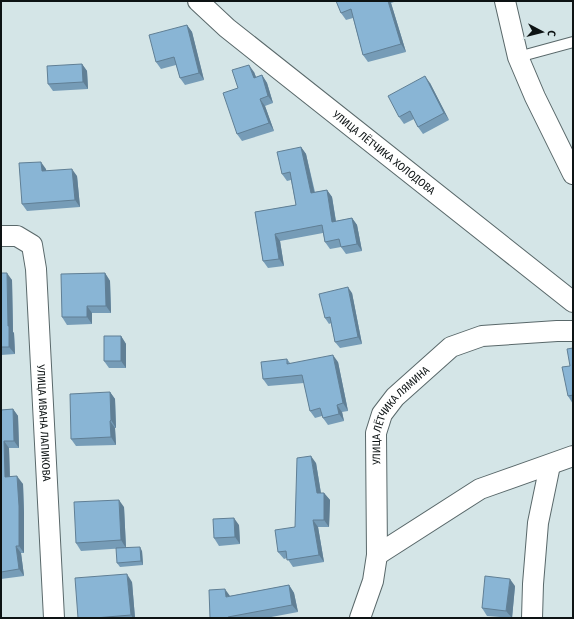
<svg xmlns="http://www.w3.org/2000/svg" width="574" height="619" font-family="'Fira Sans Condensed',sans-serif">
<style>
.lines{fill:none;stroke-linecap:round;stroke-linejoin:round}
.service-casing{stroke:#59686a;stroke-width:12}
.minor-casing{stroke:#59686a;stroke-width:22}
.service{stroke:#fff;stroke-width:10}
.minor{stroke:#fff;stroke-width:20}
.wall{fill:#769cb7}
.shaded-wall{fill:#607f95}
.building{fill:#89b5d5;stroke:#607f95}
.labels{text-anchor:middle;stroke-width:3;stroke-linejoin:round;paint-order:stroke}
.street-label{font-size:11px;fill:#0d1314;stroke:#d4e5e7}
</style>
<rect width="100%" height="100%" fill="#d4e5e7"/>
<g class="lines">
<defs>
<path id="service" d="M518,57L573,42"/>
<g id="minor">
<path id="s1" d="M198,1L227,28L573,302"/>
<path d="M505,1L518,57L535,97L573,174"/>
<path id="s2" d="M1,236H17L32,245L36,269L54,618"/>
<path d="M377,555L480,489L573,456"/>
<path id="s3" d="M360,618L373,581L377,555L376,433L382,414L395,397L451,347L482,336L557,331H573"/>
<path d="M532,618L533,584L538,523L550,465"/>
</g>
</defs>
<use href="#service" class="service-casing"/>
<use href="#minor" class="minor-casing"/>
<use href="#service" class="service"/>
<use href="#minor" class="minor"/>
</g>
<path class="wall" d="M336,1H397L391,3L406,52L368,62L363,55L353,18L346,20L341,13Z
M187,25L192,32L204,80L185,85L180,78L176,65L161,69L156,62Z
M82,64L87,71L88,89L53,91L48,84Z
M254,72L256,77L262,75L267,83L273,103L265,106L274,131L242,141L237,134L238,88Z
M430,83L449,120L423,134L418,127L414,119L404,124L399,117Z
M301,147L306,154L315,192L327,190L332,197L336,221L352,218L357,225L362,251L346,254L341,247L330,249L325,242L323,233L280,241L284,266L268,268L263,261L255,212L296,205L291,180L287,181L282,174Z
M46,169V171L77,176L80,207L27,211L22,204Z
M1,273L12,280L13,332L14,333L15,354L1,355Z
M105,273L110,281L111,313H92V324L67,325L62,317Z
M352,293L362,344L340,348L335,342L331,323L329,324L325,318Z
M121,336L126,344V368H109L104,361Z
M573,348V404L568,396L570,366Z
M287,359L290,363L338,362L348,411L342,412L344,421L328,425L323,418L322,416L315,418L310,411L304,383L268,386L263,379Z
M110,392L115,399L116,428H115L116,445L76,446L71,439Z
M13,409L18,416L19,448H9L10,477L23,484L24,513V553H21L24,576L1,579V410Z
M316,463L321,493H324L330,500L329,527H318L324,562L293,567L287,558L284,559L278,552L295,527Z
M124,507L126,548L81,551L76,543Z
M239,525L240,544L219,546L214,538Z
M142,551L143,565L120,567L117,563Z
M132,582L135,618H78Z
M289,585L294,593L298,612L266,618H210L230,596Z
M515,586L512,618L487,616L482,608Z"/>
<path class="shaded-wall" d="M388,1H390L391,3L406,52L401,44Z
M187,25L192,32L204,80L199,73Z
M82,64L87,71L88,89L83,82Z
M249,65L254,72L259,85L254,78Z
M262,75L267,83L273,103L268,96Z
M425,76L430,83L449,120L444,113Z
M260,99L265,106L274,131L269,123Z
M301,147L306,154L316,200L311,193Z
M41,162L46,169L47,178L42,171Z
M72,169L77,176L80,207L75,200Z
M327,190L332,197L337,229L332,222Z
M352,218L357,225L362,251L357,244Z
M275,234L280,241L284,266L279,259Z
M7,273L12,280L13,332L14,333L15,354L9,347L8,326Z
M105,273L110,281L111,313L106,306Z
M348,287L352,293L362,344L358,337Z
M87,306L92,313V324L87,317Z
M121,336L126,344V368L121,361Z
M333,355L338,362L348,411L343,403Z
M110,392L115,399L116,428L111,420Z
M337,405L342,412L344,421L339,414Z
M13,409L18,416L19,448L14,441Z
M110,421L115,428L116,445L111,437Z
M4,441L9,448L10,484L5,477Z
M311,456L316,463L322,500L317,493Z
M17,476L23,484L24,513V553L19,546Z
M324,493L330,500L329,527L324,520Z
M119,500L124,507L126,548L121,540Z
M234,518L239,525L240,544L235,537Z
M313,520L318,527L324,562L319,555Z
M16,546L21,553L24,576L19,569Z
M140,547L142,551L143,565L141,561Z
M127,574L132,582L135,618H133L131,615Z
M510,579L515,586L512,618L506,611Z
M289,585L294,593L298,612L292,605Z
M225,589L230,596L226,597Z"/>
<path class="building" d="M336,1H388L401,44L363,55L351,9L341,13Z
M187,25L199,73L180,78L174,57L156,62L149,35Z
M82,64L83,82L48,84L47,66Z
M249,65L254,78L262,75L268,96L260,99L269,123L237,134L223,93L238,88L232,70Z
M425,76L444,113L418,127L410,111L399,117L388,96Z
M301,147L311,193L327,190L332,222L352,218L357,244L341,247L339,239L325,242L322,225L275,234L279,259L263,261L255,212L296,205L290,172L282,174L277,152Z
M41,162L42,171L72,169L75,200L22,204L19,163Z
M1,273H7L8,326H9V347H1Z
M105,273L106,306H87V317H62L61,274Z
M348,287L358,337L335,342L330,317L325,318L319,294Z
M104,336H121V361H104Z
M573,348V395L568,396L562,367L570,366L567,349Z
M333,355L343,403L337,405L339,414L323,418L320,408L310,411L302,375L263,379L261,362L287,359V364Z
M110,392L111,420L110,421L111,437L71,439L70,394Z
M13,409L14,441H4L5,477L17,476L19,506V546H16L19,569L1,572V410Z
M311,456L317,493H324V520H313L319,555L287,560L286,551L278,552L275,530L295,527L297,458Z
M119,500L121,540L76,543L74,502Z
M234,518L235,537L214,538L213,519Z
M140,547L141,561L117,563L116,548Z
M127,574L131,615L95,618H78L75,578Z
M485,576L510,579L506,611L482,608Z
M289,585L292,605L228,617V618H210L209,590L225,589L226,597Z"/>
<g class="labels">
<g class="street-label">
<text dy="4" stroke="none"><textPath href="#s1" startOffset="240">УЛИЦА ЛЁТЧИКА ХОЛОДОВА</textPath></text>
<text dy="4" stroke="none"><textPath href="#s3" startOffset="214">УЛИЦА ЛЁТЧИКА ЛЯМИНА</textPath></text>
<text dy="4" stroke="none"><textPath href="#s2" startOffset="212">УЛИЦА ИВАНА ЛАПИКОВА</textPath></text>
</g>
</g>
<rect width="574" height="619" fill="none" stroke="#0d1314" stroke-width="4"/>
<g transform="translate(542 32) rotate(97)" stroke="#d4e5e7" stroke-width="3" paint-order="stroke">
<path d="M0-3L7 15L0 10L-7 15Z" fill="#0d1314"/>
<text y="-6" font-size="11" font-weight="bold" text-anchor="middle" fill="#0d1314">С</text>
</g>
</svg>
